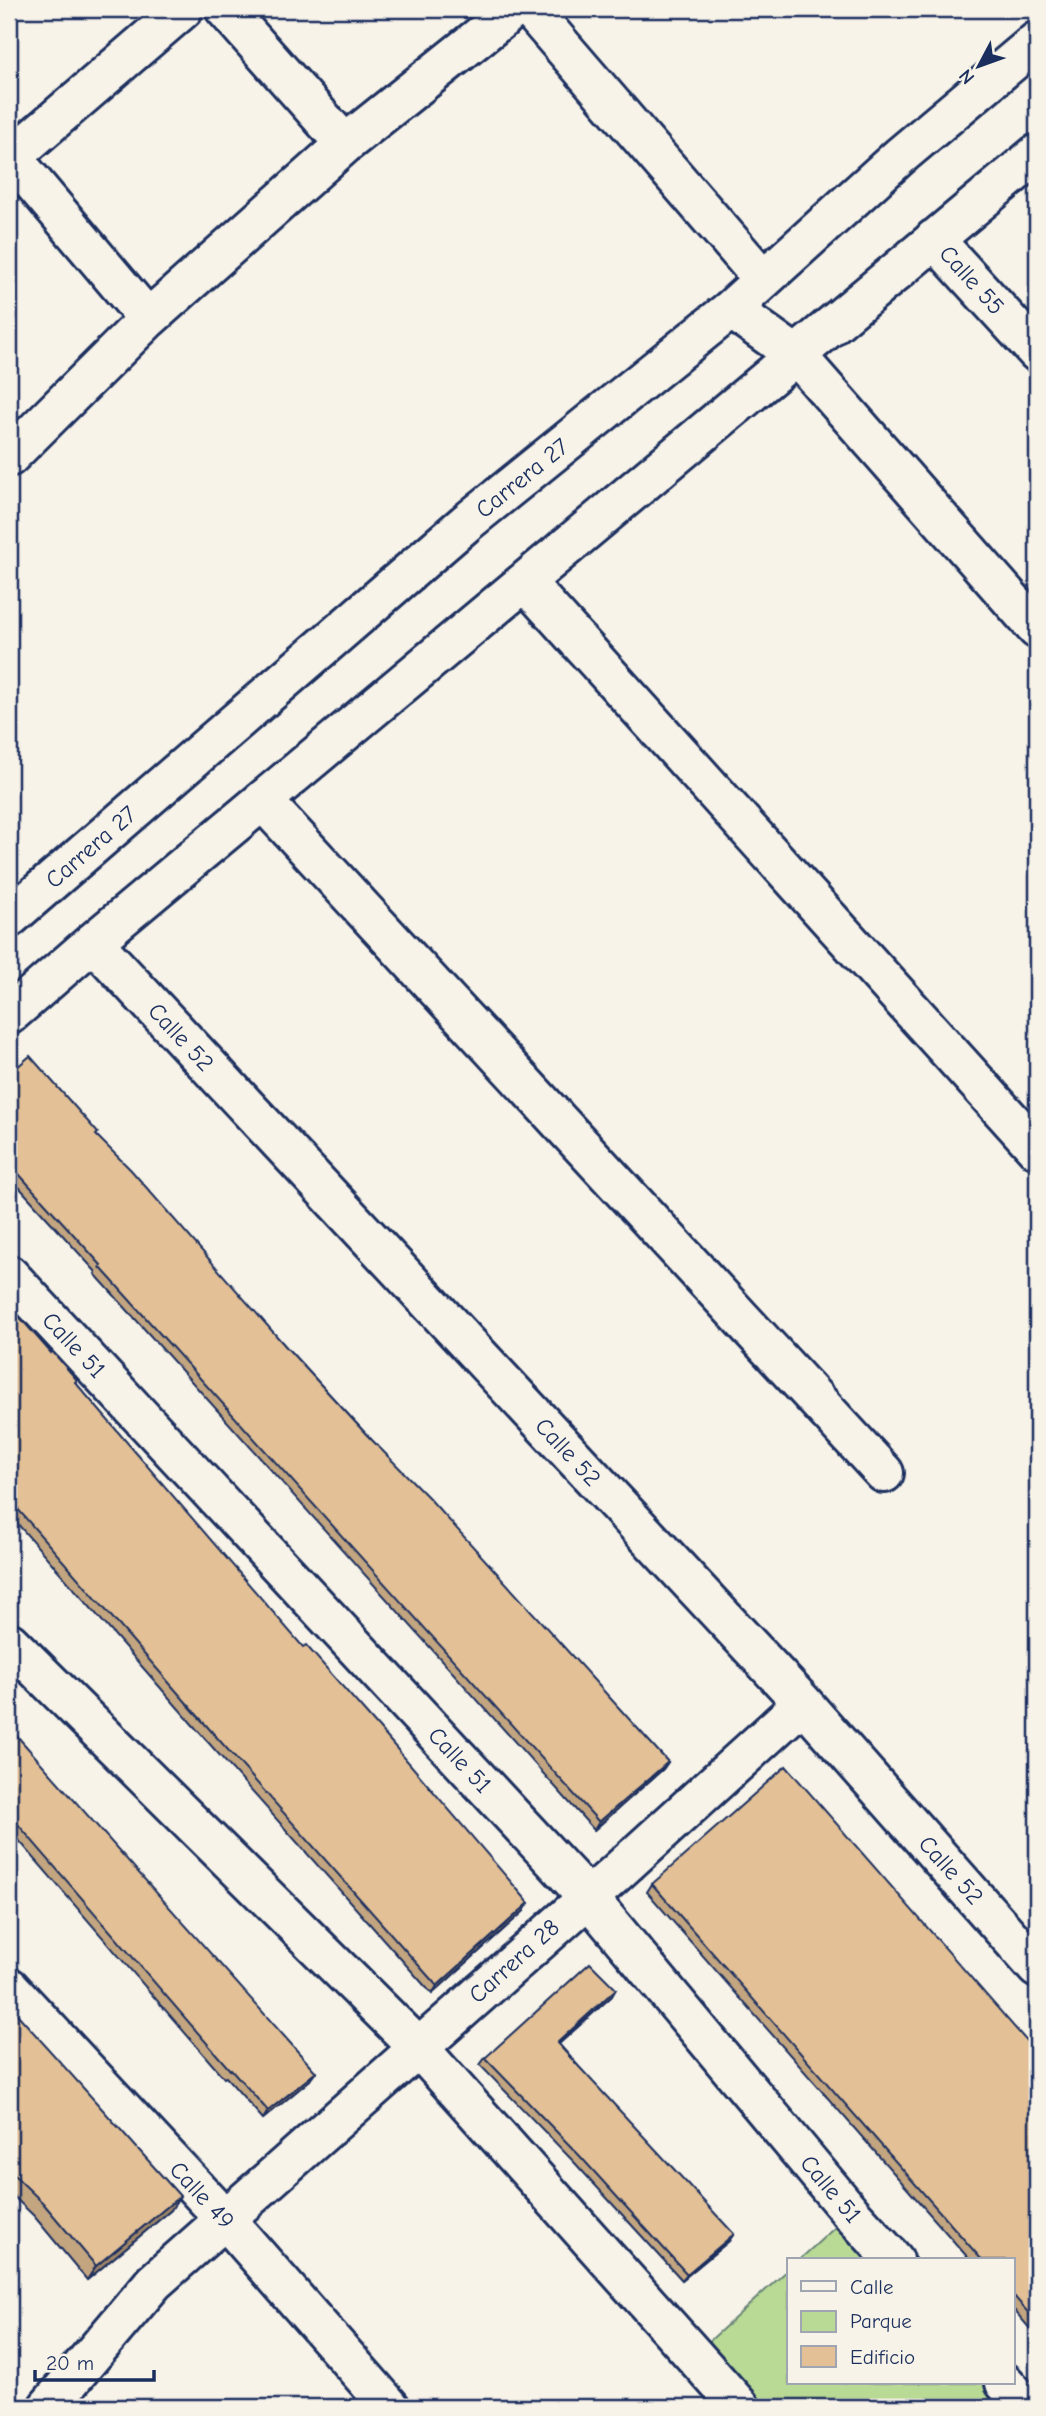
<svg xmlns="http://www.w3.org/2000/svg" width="1046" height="2416" font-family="'Comic Neue',sans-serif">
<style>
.green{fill:#b9da94;stroke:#6a8479;stroke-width:2}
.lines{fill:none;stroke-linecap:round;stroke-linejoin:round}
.minor-casing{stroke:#1b2f5e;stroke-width:44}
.minor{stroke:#f7f3e8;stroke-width:38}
.wall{fill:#c3a580;stroke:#1b2f5e;stroke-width:2}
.shaded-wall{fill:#9f8668;stroke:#1b2f5e;stroke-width:2}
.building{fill:#e3c095;stroke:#1b2f5e;stroke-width:2}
.labels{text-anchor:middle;stroke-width:6;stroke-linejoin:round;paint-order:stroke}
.street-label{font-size:24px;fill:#1b2f5e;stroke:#f7f3e8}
</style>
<rect width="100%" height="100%" fill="#f7f3e8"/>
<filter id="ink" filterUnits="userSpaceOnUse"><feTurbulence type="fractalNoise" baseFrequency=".0143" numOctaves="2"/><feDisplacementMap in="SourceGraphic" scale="14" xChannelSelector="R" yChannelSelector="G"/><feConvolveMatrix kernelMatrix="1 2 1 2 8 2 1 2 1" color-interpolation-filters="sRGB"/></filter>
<g filter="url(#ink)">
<path class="green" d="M851,2213L895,2260H799Z
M789,2269V2383H1010L1033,2407H740L694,2355Z"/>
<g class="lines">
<defs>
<path id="minor" d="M225,9L345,144
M530,9L762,278
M9,154L148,319
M9,159L183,9
M934,239L1037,352
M731,309L797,356L1037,629
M9,457L148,319L345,144L514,9
M525,582L1037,1149
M263,801L884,1473
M9,918L466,523L731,309L900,156L1037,41
M93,942L803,1703L1037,1968
M9,1015L93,942L1037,154
M9,1275L587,1896L851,2213L894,2260
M9,1642L418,2047L740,2407
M9,1987L225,2219L390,2407
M1005,2383L1027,2407
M48,2407L154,2282L614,1875L803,1703"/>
</defs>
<use href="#minor" class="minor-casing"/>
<use href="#minor" class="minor"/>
</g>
<path class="wall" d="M9,1074L96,1135L287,1348L668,1762L663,1769L594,1830L95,1274L96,1272L9,1176Z
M9,1305L77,1380L75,1383L524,1911L432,1994L199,1732L9,1514Z
M9,1727L310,2080L263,2119L226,2077L224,2078L9,1829Z
M652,1884L1037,2053V2337L1013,2309V2260H970L647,1892Z
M612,1996L559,2044L729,2241L682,2280L574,2162L480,2065L485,2058Z
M9,2005L171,2210L87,2280L34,2216L9,2192Z"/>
<path class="shaded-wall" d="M668,1762L663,1769L594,1830L599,1822Z
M529,1903L524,1911L432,1994L437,1986Z
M616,1989L612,1996L552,2050L557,2043Z
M316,2072L310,2080L263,2119L268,2111Z
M180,2196L171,2210L87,2280L96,2266Z
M734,2234L729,2241L682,2280L687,2274Z"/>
<path class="building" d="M30,1056L98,1133L96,1135L131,1170L287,1348L366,1434L429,1498L668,1762L599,1822L100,1267L101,1265L9,1163V1074Z
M9,1305L51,1353L52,1351L77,1380L75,1382L303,1647L306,1645L379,1728L529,1903L437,1986L205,1724L9,1499Z
M9,1727L316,2072L268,2111L231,2069L230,2070L9,1814Z
M786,1766L1037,2053V2323L1013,2295V2260H982L652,1884Z
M590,1963L616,1989L557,2043L734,2234L687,2274L579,2155L485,2058Z
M9,2005L180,2196L96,2266L43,2203L9,2170Z"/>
</g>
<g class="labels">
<g class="street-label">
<text transform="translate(972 280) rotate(48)" y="8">Calle 55</text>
<text transform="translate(522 478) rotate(-39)" y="8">Carrera 27</text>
<text transform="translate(91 847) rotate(-41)" y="8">Carrera 27</text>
<text transform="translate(181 1037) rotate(47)" y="8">Calle 52</text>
<text transform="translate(74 1345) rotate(47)" y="8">Calle 51</text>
<text transform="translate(568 1452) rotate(47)" y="8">Calle 52</text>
<text transform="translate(460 1760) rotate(47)" y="8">Calle 51</text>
<text transform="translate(951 1870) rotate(48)" y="8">Calle 52</text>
<text transform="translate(514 1961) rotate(-42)" y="8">Carrera 28</text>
<text transform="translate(831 2189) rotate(50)" y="8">Calle 51</text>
<text transform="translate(202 2195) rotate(47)" y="8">Calle 49</text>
</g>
</g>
<rect width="1046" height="2416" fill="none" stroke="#f7f3e8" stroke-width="35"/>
<rect x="18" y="18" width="1011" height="2381" fill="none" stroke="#1b2f5e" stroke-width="2.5" filter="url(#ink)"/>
<rect x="787" y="2258" width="228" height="126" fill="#f7f3e8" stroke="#9fa5b1" stroke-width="2"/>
<rect x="801" y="2281" width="35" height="10" fill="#f7f3e8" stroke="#9fa5b1" stroke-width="2"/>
<text x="850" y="2294" font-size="21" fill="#1b2f5e">Calle</text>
<rect x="801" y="2311" width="35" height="21" fill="#b9da94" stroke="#9fa5b1" stroke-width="2"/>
<text x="850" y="2328" font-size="21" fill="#1b2f5e">Parque</text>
<rect x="801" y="2346" width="35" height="21" fill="#e3c095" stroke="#9fa5b1" stroke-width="2"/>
<text x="850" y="2364" font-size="21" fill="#1b2f5e">Edificio</text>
<g transform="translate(979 66) rotate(229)" stroke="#f7f3e8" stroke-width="5" paint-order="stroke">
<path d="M0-5L12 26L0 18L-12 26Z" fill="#1b2f5e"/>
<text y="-10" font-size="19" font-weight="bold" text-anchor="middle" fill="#1b2f5e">N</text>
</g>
<path d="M35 2370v10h119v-10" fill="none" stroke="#1b2f5e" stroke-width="3.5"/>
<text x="46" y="2370" font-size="21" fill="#1b2f5e" stroke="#f7f3e8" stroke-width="5" paint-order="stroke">20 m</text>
</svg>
